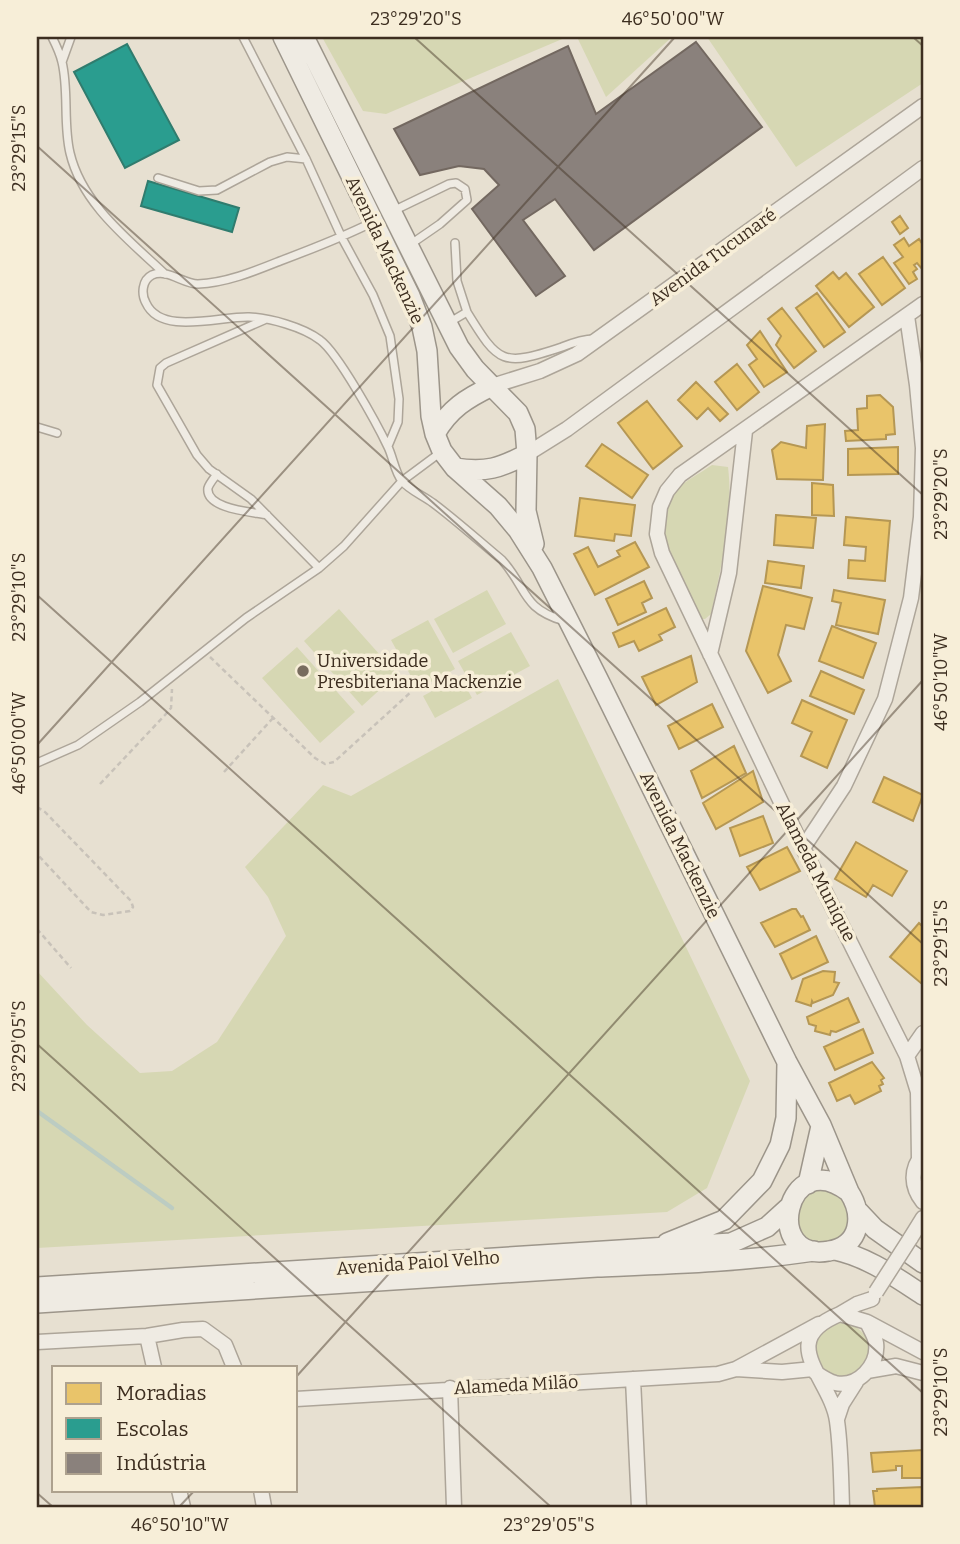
<svg xmlns="http://www.w3.org/2000/svg" width="960" height="1544" font-family="Bitter,serif">
<style>
.green{fill:#d6d7b3}
.homes{fill:#e9c46a;stroke:#b59754;stroke-width:2}
.schools{fill:#2a9d8f;stroke:#307c6e;stroke-width:2}
.industry{fill:#8a817c;stroke:#736860;stroke-width:2}
.lines{fill:none;stroke-linecap:round;stroke-linejoin:round}
.stream{stroke:#bcccc2;stroke-width:4.5}
.service-casing{stroke:#ada599;stroke-width:10}
.minor-casing{stroke:#ada599;stroke-width:17}
.secondary-casing{stroke:#9c958a;stroke-width:22}
.path{stroke:#c8c2b9;stroke-width:2.5;stroke-dasharray:5 3.5;stroke-linecap:butt}
.service{stroke:#efebe3;stroke-width:7}
.minor{stroke:#efebe3;stroke-width:14}
.secondary{stroke:#efebe3;stroke-width:19}
.minor-bridge-casing{stroke:#ada599;stroke-width:17;stroke-linecap:butt}
.minor-bridge{stroke:#efebe3;stroke-width:14}
.ticks{fill:none;stroke:#3d2e20;stroke-width:2;stroke-opacity:0.45}
.poi-dot{fill:#786c5e;stroke:#f7eed8;stroke-width:2.5}
.labels{text-anchor:middle;stroke-width:7;stroke-linejoin:round;paint-order:stroke}
.street-label{font-size:18px;fill:#3d2e20;stroke:#f7eed8}
.poi-label{font-size:18px;fill:#3d2e20;stroke:#f7eed8;text-anchor:start}
.neatline{fill:none;stroke:#3d2e20;stroke-width:2.5}
.ticks-label{font-size:18px;text-anchor:middle;fill:#3d2e20}
</style>
<rect width="100%" height="100%" fill="#e7e0d1"/>
<path class="green" d="M322,37H567L386,114L363,111Z
M577,37H672L606,97Z
M707,37H923V83L796,167Z
M712,465L728,467C734,516 721,567 711,614L705,619H699C684,589 644,526 672,494C682,482 699,474 712,465Z
M487,590L506,624L453,653L434,619Z
M339,609L397,674L362,706L304,641Z
M428,620L455,669L418,689L391,640Z
M511,632L530,666L477,695L458,661Z
M297,647L355,712L320,743L262,678Z
M460,676L472,698L435,718L423,696Z
M558,679L750,1081L707,1188L667,1212L37,1248V971L87,1025L140,1073L172,1071L217,1042L286,936L268,897L245,867L323,785L351,796Z
M823,1188L848,1201L849,1231L824,1247L797,1234L794,1207L805,1193Z
M815 1350a27 27 0 1 1 54 0a27 27 0 1 1-54 0Z"/>
<path class="homes" d="M900,216L908,228L900,234L892,222Z
M904,238L909,246L919,239L923,245V270L917,263L914,265L917,269L913,272L917,279L909,284L894,263L903,257L894,245Z
M883,257L905,288L882,305L859,274Z
M833,272L839,279L846,273L874,307L849,327L816,286Z
M817,293L845,332L824,347L796,308Z
M782,308L816,351L794,368L776,345L781,336L768,319Z
M760,331L787,372L764,387L749,365L757,359L747,345Z
M737,364L759,392L737,410L715,382Z
M696,382L728,414L720,421L708,408L697,419L678,400Z
M880,395L893,407L895,434L886,435V439L846,441L845,431L858,430L857,409L867,408V396Z
M647,401L682,446L653,469L618,423Z
M825,424L823,480L777,479L772,450L781,442L806,448L807,426Z
M602,444L648,475L632,498L586,466Z
M898,447V474L848,475V449Z
M812,483L833,485L834,516L812,515Z
M580,498L635,505L631,536L615,534L614,541L575,536Z
M776,515L816,518L813,548L774,545Z
M846,517L890,521L885,581L848,578L849,560L865,561L866,547L844,545Z
M635,542L649,567L595,595L574,554L588,547L598,567L620,556L617,551Z
M768,561L804,566L801,588L765,583Z
M644,581L652,598L642,603L646,612L618,625L606,599Z
M763,586L812,598L804,629L786,625L778,655L791,681L768,693L746,651Z
M834,590L885,600L878,634L836,625L841,603L832,601Z
M666,608L675,627L659,635L662,640L639,651L634,641L619,647L613,633Z
M832,626L876,643L863,678L819,661Z
M691,656L697,682L656,705L642,677Z
M821,671L864,690L854,714L810,696Z
M802,700L847,720L827,768L801,756L812,732L792,723Z
M712,704L723,727L679,749L668,726Z
M734,746L746,773L702,798L691,771Z
M753,771L763,802L716,829L703,803Z
M884,777L923,795L913,821L873,802Z
M763,816L773,843L740,856L730,828Z
M856,842L907,871L892,896L873,885L866,897L835,879Z
M787,847L800,871L760,890L747,867Z
M792,909H796L801,917L803,916L810,930L775,947L761,923Z
M919,923L923,927L922,984L890,957Z
M816,936L828,962L792,979L780,954Z
M823,971L835,972L834,982L839,983L833,995L813,1003L812,1001L811,1006L796,1001L803,979Z
M848,998L859,1022L836,1032L831,1031L830,1035L815,1031L816,1026L809,1024L807,1017Z
M863,1029L873,1053L835,1070L824,1047Z
M872,1062L884,1078L881,1080L883,1084L879,1086L881,1091L855,1104L850,1095L837,1101L829,1083Z
M923,1450V1478H902V1466H896V1470L873,1472L871,1453Z
M922,1487L923,1507H875L873,1491H877V1489Z"/>
<path class="schools" d="M127,44L179,140L125,168L74,72Z
M148,181L239,208L232,232L141,206Z"/>
<path class="industry" d="M696,42L762,127L594,250L555,199L523,220L565,276L536,296L472,209L499,185L484,169L459,166L420,175L394,129L568,46L596,114Z"/>
<g class="lines">
<path class="stream" d="M37,1111L172,1208"/>
<defs>
<path id="service" d="M52,37C56,45 60,53 62,62C69,91 63,124 70,153C82,204 128,239 165,274
M243,37L306,159L342,238L373,295L390,336L399,399L398,422L388,446
M62,62L71,37
M158,178L199,191L217,190L270,162L287,157L306,159
M393,211L449,184L456,183L465,189L467,200L440,224L411,244
M373,222C343,237 312,249 280,261C255,271 226,283 198,284C183,284 167,268 152,275C142,280 141,294 146,303C161,336 220,316 249,317C270,318 303,327 320,340C338,353 377,424 388,447C393,457 395,473 402,481C409,490 424,496 433,503C457,521 479,541 502,560C528,589 521,608 564,621
M467,312C499,364 502,367 562,347C572,343 583,339 594,339
M264,320L166,363L160,368L157,385L197,455L209,469L251,499L319,568
M450,322L467,312L457,281L455,243
M37,427L57,433
M217,474C214,478 209,484 208,488C205,509 253,512 267,515
M37,763L78,745L140,702L246,618L319,568L344,546L402,481L441,452"/>
<path id="minor" d="M492,386L540,371L577,354L923,106
M527,454L567,429L923,168
M710,654L729,573L745,431
M803,848L844,786L885,699L911,598L921,517L923,448L917,385L907,316
M907,1056L923,1033
M923,1154C910,1169 911,1187 923,1202
M919,1159L918,1092L907,1056L803,848L662,553L657,534L660,507L667,491L680,475L923,304
M910,1239L923,1218
M840,1314L857,1304L872,1299
M867,1322L923,1352
M147,1336L154,1367
M37,1342L147,1336L183,1330L203,1329L225,1345L234,1367
M736,1369L782,1372L813,1369
M867,1371L896,1366L923,1373
M816,1373C822,1377 828,1381 835,1383C858,1388 879,1365 876,1343C875,1336 870,1329 867,1322L840,1314C774,1341 831,1378 837,1421C841,1449 841,1479 842,1507
M633,1379L639,1507
M450,1388L454,1507
M296,1399L718,1374L736,1369L819,1324
M837,1419L842,1404L856,1382
M179,1490L183,1507
M261,1490L264,1507"/>
<path id="secondary" d="M283,37L410,296L422,327L427,351L431,416L435,434L442,451L455,468L498,506L518,530L542,568L598,679L787,1062L821,1125L849,1192C864,1215 861,1246 829,1251C762,1264 785,1143 849,1192
M304,37L459,347L475,369L518,413L525,429L527,454L526,511L534,544
M435,434C449,409 467,398 492,386
M455,468C486,473 500,468 527,454
M808,1184L821,1126
M859,1212L875,1229L923,1263
M667,1243L724,1220L762,1181L780,1145L786,1118L787,1063
M835,1250C868,1257 895,1277 923,1295
M37,1287L731,1243L767,1227L788,1208
M37,1303L597,1267C670,1264 742,1262 814,1251"/>
</defs>
<use href="#service" class="service-casing"/>
<use href="#minor" class="minor-casing"/>
<use href="#secondary" class="secondary-casing"/>
<path class="path" d="M210,657L315,758L325,764L334,762L411,692
M224,772L273,718
M100,784L165,715L171,708L172,689
M37,807L45,812L131,901L133,907L130,911L103,915L91,912L37,854
M37,929L71,968"/>
<use href="#service" class="service"/>
<use href="#minor" class="minor"/>
<use href="#secondary" class="secondary"/>
<defs>
<path id="minor-bridge" d="M876,1292L910,1239"/>
</defs>
<use href="#minor-bridge" class="minor-bridge-casing"/>
<use href="#minor-bridge" class="minor-bridge"/>
</g>
<path class="ticks" d="M414,37L923,495M913,37L923,46M37,146L923,944M37,595L923,1393M37,745L675,37M37,1044L551,1507M296,1377L923,680M37,1493L53,1507M179,1507L195,1490"/>
<circle class="poi-dot" cx="303" cy="671" r="7"/>
<g class="labels">
<g class="street-label">
<text transform="translate(385 250) rotate(65)" y="6">Avenida Mackenzie</text>
<text transform="translate(713 257) rotate(-36)" y="6">Avenida Tucunaré</text>
<text transform="translate(680 845) rotate(64)" y="6">Avenida Mackenzie</text>
<text transform="translate(816 872) rotate(63)" y="6">Alameda Munique</text>
<text transform="translate(418 1263) rotate(-4)" y="6">Avenida Paiol Velho</text>
<text transform="translate(516 1385) rotate(-3)" y="6">Alameda Milão</text>
</g>
<g class="poi-label">
<text x="317" y="667">Universidade<tspan x="317" dy="21">Presbiteriana Mackenzie</tspan></text>
</g>
</g>
<rect width="960" height="1544" fill="none" stroke="#f7eed8" stroke-width="77"/>
<rect x="52" y="1366" width="245" height="126" fill="#f7eed8" stroke="#ada18e" stroke-width="2"/>
<rect x="66" y="1383" width="35" height="21" fill="#e9c46a" stroke="#ada18e" stroke-width="2"/>
<text x="116" y="1400" font-size="21" fill="#3d2e20">Moradias</text>
<rect x="66" y="1418" width="35" height="21" fill="#2a9d8f" stroke="#ada18e" stroke-width="2"/>
<text x="116" y="1436" font-size="21" fill="#3d2e20">Escolas</text>
<rect x="66" y="1453" width="35" height="21" fill="#8a817c" stroke="#ada18e" stroke-width="2"/>
<text x="116" y="1470" font-size="21" fill="#3d2e20">Indústria</text>
<rect x="38" y="38" width="884" height="1468" class="neatline"/>
<g class="ticks-label">
<text x="416" y="25">23°29'20"S</text>
<text x="673" y="25">46°50'00"W</text>
<text transform="translate(19 148) rotate(-90)" y="6">23°29'15"S</text>
<text transform="translate(941 494) rotate(-90)" y="6">23°29'20"S</text>
<text transform="translate(19 597) rotate(-90)" y="6">23°29'10"S</text>
<text transform="translate(941 682) rotate(-90)" y="6">46°50'10"W</text>
<text transform="translate(19 743) rotate(-90)" y="6">46°50'00"W</text>
<text transform="translate(941 943) rotate(-90)" y="6">23°29'15"S</text>
<text transform="translate(19 1046) rotate(-90)" y="6">23°29'05"S</text>
<text transform="translate(941 1392) rotate(-90)" y="6">23°29'10"S</text>
<text x="180" y="1531">46°50'10"W</text>
<text x="549" y="1531">23°29'05"S</text>
</g>
</svg>
